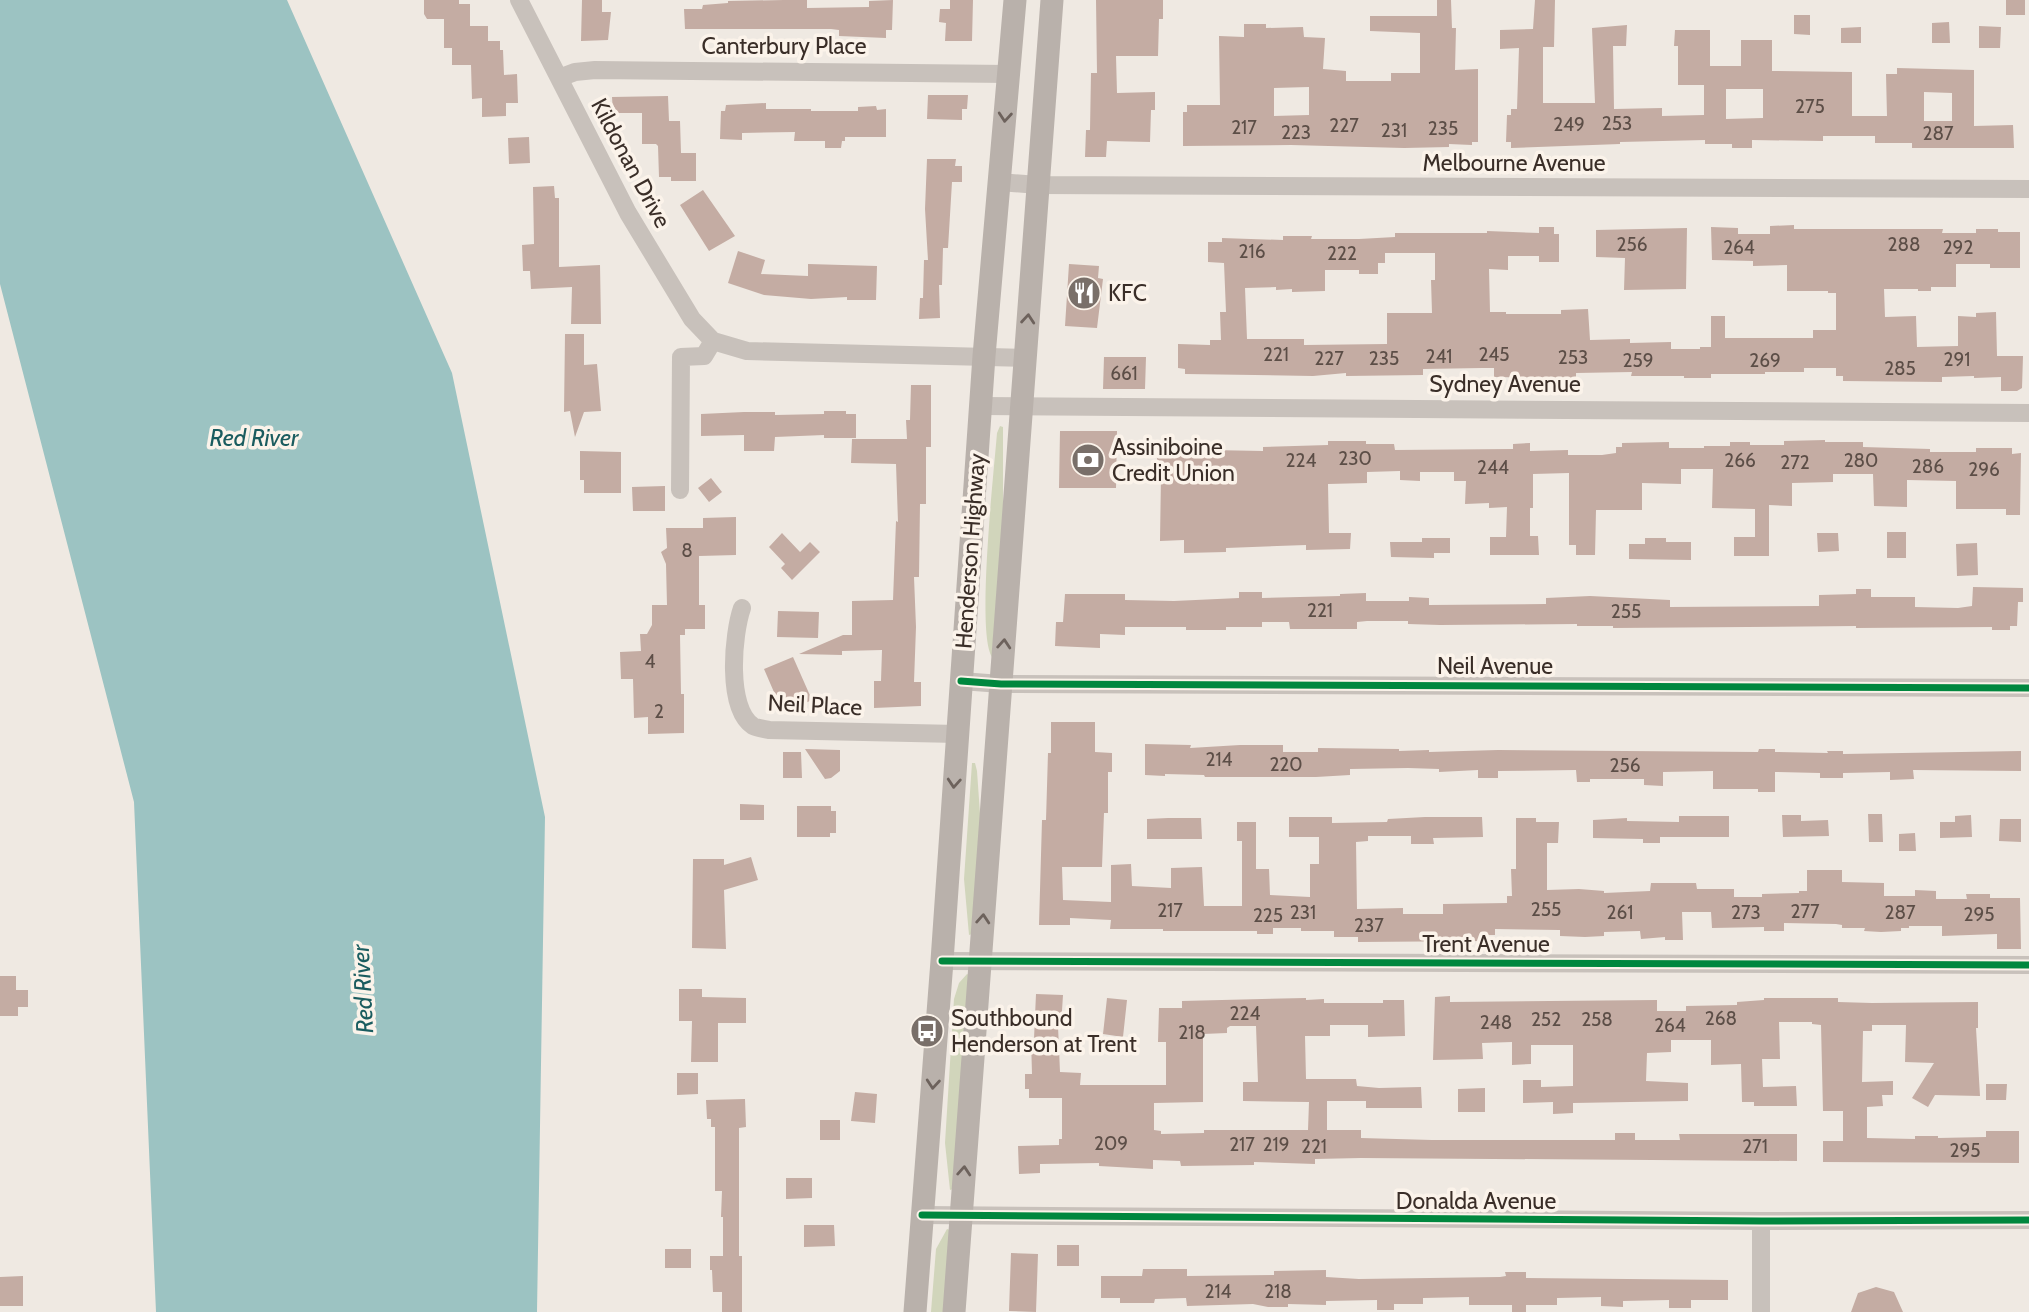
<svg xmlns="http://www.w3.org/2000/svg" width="2029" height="1312" font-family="Cabin,sans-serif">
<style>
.green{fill:#d1d5bb}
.water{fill:#9cc3c2}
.building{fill:#c4aca3;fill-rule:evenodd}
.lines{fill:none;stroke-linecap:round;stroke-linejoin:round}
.street{stroke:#c8c1bb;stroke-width:18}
.secondary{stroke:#b9b1ab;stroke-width:23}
.cycleway-casing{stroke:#fbf3ea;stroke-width:11}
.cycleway{stroke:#00873e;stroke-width:7}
.oneway{stroke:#6d625c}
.labels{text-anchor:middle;stroke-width:7;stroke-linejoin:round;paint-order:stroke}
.number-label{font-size:19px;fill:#5c4e47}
.street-label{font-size:23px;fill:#3a2e28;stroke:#fbf3ea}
.poi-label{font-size:23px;fill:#3a2e28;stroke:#fbf3ea;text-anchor:start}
.water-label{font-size:24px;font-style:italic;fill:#1a5c5f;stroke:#fbf3ea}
</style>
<rect width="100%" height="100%" fill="#efe9e2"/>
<path class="green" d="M1000,426L1003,427V513L992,657C976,633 994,472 997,433Z
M972,763H975L977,771L981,828L972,934L969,935L964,879Z
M967,974L969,975L953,1189L950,1190L945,1143L954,999L959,983Z
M947,1229L950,1230L944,1312H931L936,1249Z"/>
<path class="water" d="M0,0H287L452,373L545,817L537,1312H156L134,802L0,284Z"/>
<path class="building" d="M424,0H459V4H470V26H488V41H500V50H503L504,75L517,74L518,103H506V116L482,117V98L472,99L471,65H452V48H444V19H427L424,14Z
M582,0H602V12H611L608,40L581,41Z
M784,0H807V8L869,7V1L893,0L892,30H886V38L839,36V30L831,29H685L684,9H702L703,5L728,3V1Z
M950,0H973L972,41H945L946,23L939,22L940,9H950Z
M1096,0H1163V19H1159L1158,56H1116L1117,93L1155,92V110H1151L1150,142L1107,141L1106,157H1085L1086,130H1090L1091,73H1097Z
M1437,0H1451L1452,28H1456L1455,70L1478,69V142H1472V145L1449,144V147L1404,148L1291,145L1183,146V112H1187V105H1220L1219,36L1244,37V24H1266V28L1303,27L1304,37L1325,38L1323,69L1346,71V81H1391V73H1420V33L1370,31V16H1437ZM1309,87V115L1274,116V88Z
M1535,0H1555L1554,47H1543V103H1595L1592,28L1627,25L1626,46H1613L1614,109L1662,108V116L1704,115V85H1678V46H1674L1675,30H1710V66H1741V40H1772V71L1852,72V116H1887L1886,74H1897V68L1974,70V126L2013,125L2014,148H1912V143H1875V136H1823V141L1752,140V148H1732V144H1705V140L1620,142V144L1511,148V142H1506L1507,115H1511V109H1517L1519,48L1500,49V30L1533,29ZM1726,89H1763V118L1726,119ZM1924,92L1952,93V121H1924Z
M2006,0H2025V15H2006Z
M1794,15H1810V35L1794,34Z
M1949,22L1950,43H1932V23Z
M1979,26L2001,27L2000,48H1979Z
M1861,27V43H1841V28Z
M928,95H968L967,109H962V120L927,119Z
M668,96L669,121H680L681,153H696V181H671V177H659L658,146L656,144H642V113H613L612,97Z
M766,103V109H811V111H858V107L876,106L877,110L886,109V137H845V141H842L841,148H825V141H794L795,132L742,133V140L720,139L721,111H725L726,105Z
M529,137L530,163L509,164L508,138Z
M927,159H956L955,166H962V182H952L948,248H943L942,285H939L940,318L919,319L920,298H923L924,260H928L925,209Z
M554,186L555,198H559V267L600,265L601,324H571L572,287L531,289L530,271H523L522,245L534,244L533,187Z
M703,190L735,236L709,251L680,205Z
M1794,225V229H1943L1942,233H1976V229H1998V232H2020V268H1990V264H1956V287H1931V291H1918V289H1884L1885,317L1916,316L1917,347L1958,346V316L1976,317V313L1996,312L1997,356H2023L2022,388L2017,391H2001V377L1974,378V376L1942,377V382L1843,381V376H1836V368H1804V372H1765V374H1711V378H1684V376H1631L1632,372L1576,373V378L1494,377V368H1482L1423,369V375L1346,376V373L1313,376L1185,374V369L1178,368V344L1210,345V340H1221L1220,312H1226L1224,263L1208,262V242H1222V238L1283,240V236H1312L1311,239H1359L1395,237V233H1487V231L1539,233V227H1554V234H1559V262H1539V256H1508V270L1489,269L1490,312H1506V314H1561V310L1588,309L1590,340L1630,339V343L1671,342V349H1700V347H1711V316H1725V338H1813V330H1836V293H1828V291H1787V265L1753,266V261L1712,260L1711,227L1738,228V234H1770V226ZM1385,253H1435V280H1431L1432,313H1387V344L1304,345V339H1247L1245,288L1276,287V290L1292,289V292L1325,291V270H1359V274H1378V263H1385Z
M1687,228L1686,289L1624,290L1625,258L1596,257V230Z
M738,251L765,260L761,274L808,276V264L877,266L876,300H847V297L811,299L764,295L728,283Z
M1069,264L1099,266L1098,278L1103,279L1097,328L1065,326Z
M565,334H584V365L597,364L601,411L584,412L575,437L570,411L564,412Z
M1104,357H1146L1145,389H1103Z
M911,385H931V447H926V504H920L919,577H914L916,627L914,682H921V706L874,708V681H881L882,650L842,651V655L799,654L843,635H852V601L893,600L896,521L898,522L896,464L851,463L852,439H907L906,420H910Z
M824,411H846V414H856V438H824V435L775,437L774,451H744V435L701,436V414L744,412H775V415L824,414Z
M1060,431H1117L1116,488H1059Z
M1825,440V442H1863V447L1930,449V452H1976V448H2012V454L2021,453L2020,515H2006V509H1956V481L1907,480V507L1874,506L1873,474H1833V482L1792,483V506L1769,505V556H1734V537H1755V509L1712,508L1713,469H1681V484L1642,483V510H1596L1595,555H1576V545H1569V473L1533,474V508H1530V536H1538L1539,555H1490V537H1506L1507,507L1489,508V503L1465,504L1466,481H1454V472H1420V481L1400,480V471L1367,472V483L1328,484L1329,533H1351L1350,549L1306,550V545L1226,548V552L1184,553V540L1160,541L1161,476H1153V462H1157V449L1263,451V447L1328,445V441H1366V444H1394L1395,450L1513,449V444L1530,443V451L1568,450V455H1602L1616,453V447H1622V443L1669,442V448H1704V446H1730V442H1750V445H1784V441Z
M580,451L621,452V493H584V480H580Z
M711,478L722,492L709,502L698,488Z
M665,486V511H633L632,487Z
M736,517V555L699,556V605H705V629H685V635H680L681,694H684V733L648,734V717L634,718L633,679H621L620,652L641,651L640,634H647L652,625V605H667L666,564L661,552L667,548L666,528H703V518Z
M1887,532H1906V558H1887Z
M782,533L800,552L810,542L820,552L792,580L781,568L785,564L769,547Z
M1817,533H1838L1839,551L1818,552Z
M1422,538H1450V553H1434V558L1391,557L1390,542H1422Z
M1645,538H1666V542H1691V560L1629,559V544H1645Z
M1977,543L1978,575L1957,576L1956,544Z
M1973,587L2023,588V602H2018L2017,626H2010V630H1992V627L1856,628V626L1613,628V626H1577V624L1440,625L1408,624V621H1367L1357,622V629H1290L1289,622H1262V627H1226V630H1186V627H1125V635L1100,634V648L1055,646L1056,622H1063L1065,594H1125V600L1174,601L1239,598V592H1262V598L1340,596V594L1366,593V601H1409V597L1429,598V605L1546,604V598L1590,596L1670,600V607L1819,606V595L1856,594V589H1871V597H1915V607L1958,608L1972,606Z
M778,611L819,612L818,638L777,637Z
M793,657L812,700L783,713L764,669Z
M1051,722H1095V752L1112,753V772H1108V813H1104L1102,867H1062L1063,900L1111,902V865L1131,864L1132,886L1171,888V868L1202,867L1204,906H1242V841H1237V822H1256V869H1269L1270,895L1310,897V864H1319V837H1289V817H1332V823L1387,822L1388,819L1425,817H1482L1483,837L1433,838L1434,844H1411V836H1368V841L1356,842L1357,909L1403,908V914H1443V904L1507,903V896H1512L1511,869H1516V818H1536V822H1559L1558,843H1547V890L1579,889L1604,891V893L1650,891L1651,883H1696L1697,889H1734V897H1762V894L1799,893V891H1807V870H1842V882L1884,883V896H1915V890L1936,891V899H1967L1966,894H1990V898H2020L2021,949H1997V934L1942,936V926H1909V928H1901V931L1881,932L1864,931L1865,928H1842V925L1836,924L1784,923V931H1764V927L1712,928L1711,912H1682L1683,940H1665V937L1641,939L1640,931L1604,932V936L1585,937L1560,936V930L1495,929V935H1488V941L1358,942V937H1334V931H1301V928H1273V934H1257V931H1163V929H1110L1111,920L1070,918V925H1039L1042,820H1046L1048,753H1051Z
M1145,744L1191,745L1190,748L1240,745H1283V752H1318V748L1399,749V751L1429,750V752L1498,750L1758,752L1759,749H1775V752L1828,753L1827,751H1843V754L2021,751V771L1913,770L1914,779L1890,780V772L1843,773V778H1820V773L1775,772V792H1758V789H1713V771L1663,772V786L1644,785V779H1590V782H1577L1576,770L1498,771V778H1478V770L1439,772V769L1408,768L1350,769V775L1316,777H1205L1204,775L1165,774V776L1145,775Z
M805,749L840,750V771L831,778L825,779Z
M783,752H801L802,778H783Z
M740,804L764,805V820H740Z
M797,806H831V811H836V833H830V837H797Z
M1868,814H1882L1883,842H1869Z
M1782,815H1801V821L1828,820L1829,836L1783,837Z
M1971,815L1972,837L1940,838V822H1955V816Z
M1679,816H1729V837H1660V843H1643V839L1593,838V820L1627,818V821L1679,822Z
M1168,818H1201L1202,839H1147V819Z
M2000,819H2021V842L1999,841Z
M1915,833L1916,851H1899V834Z
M751,857L758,880L724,890L726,949L692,948L693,859H724V865Z
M0,976H16V990H28V1007H18V1016H0Z
M679,989H702V997L746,998V1023H718V1062H691L692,1021H679Z
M1036,994L1063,995L1061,1026H1058L1060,1072L1081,1073L1080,1085H1166V1042H1158L1159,1008H1182V1001L1306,998V1000L1324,999V1003H1383V1000H1404L1405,1036L1368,1037V1025H1330V1036H1305L1306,1079H1356L1357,1086L1379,1088L1421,1087L1422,1108H1366V1101H1327V1130H1361V1138L1432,1140H1615V1133H1635V1140H1680L1679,1134H1797V1161L1361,1158L1315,1159V1164L1254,1162V1165L1181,1166L1180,1161L1153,1160V1169L1099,1166V1163L1040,1164V1173L1019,1174L1018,1146L1059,1145V1139H1062V1098H1029V1089H1025V1074H1032L1031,1039H1034ZM1230,1026H1256L1258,1082H1243V1101L1309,1102L1308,1130H1204V1133L1161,1134V1131L1154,1130V1103L1203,1102V1034L1227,1033V1028Z
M1450,996V1002L1657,1000V1011H1686V1006L1737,1005V1002L1764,1000V998H1838V1002L1872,1003L1978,1002V1028H1976L1980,1096L1935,1095L1928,1107L1912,1098L1934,1063L1905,1062L1906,1025H1872V1031H1863L1862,1082L1893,1081V1095H1882L1883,1106L1867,1107V1138L1915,1139V1136H1938V1138L1986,1137V1131H2019V1163L1823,1162V1141H1843V1111H1823L1821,1025L1812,1024V1022H1779L1780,1059H1762L1763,1087L1796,1086L1797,1106H1754V1102H1742L1741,1064L1711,1065V1040H1671V1052L1647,1053L1646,1081L1688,1083V1101L1573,1103V1113L1553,1114V1102L1523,1103V1080H1541V1087L1573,1086V1045H1531V1064L1512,1065V1042L1482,1043L1483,1059L1433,1060L1435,997Z
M1107,998L1127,1000L1123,1037L1103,1034Z
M677,1073H698V1094L677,1095Z
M1986,1084H2007L2006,1100H1986Z
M1485,1088V1112H1458V1089Z
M855,1092L877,1094L875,1123L851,1121Z
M745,1099L746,1127L739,1128V1256H742V1312H722V1292H713L712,1270H710V1256H723V1217H721L722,1191H715V1127H711V1119H707L706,1100Z
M820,1120H840V1140H820Z
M786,1178H812V1198L786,1199Z
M804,1225H834L835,1246L804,1247Z
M1057,1245H1079V1266H1057Z
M665,1249H691V1268H665Z
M1011,1253L1038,1254L1036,1312L1009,1311Z
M1143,1269H1187V1276L1274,1275V1271L1326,1270V1277L1359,1279L1500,1277L1506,1276L1505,1272H1526V1278L1728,1280V1300H1691V1308H1669V1300L1623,1301V1307L1601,1306V1297L1557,1298V1305H1526V1312H1512V1305H1469V1297L1423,1298V1304H1394V1310H1377V1300L1326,1301V1305L1288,1304V1307H1268L1253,1304L1187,1306L1186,1298L1155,1299L1154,1303H1120V1298H1101V1276H1142Z
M23,1276V1306H0V1277Z
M1876,1287L1894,1292L1903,1312H1851L1858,1293Z"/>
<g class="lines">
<path class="street" d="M519,0L628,213L692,319L713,341L747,351L1025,358
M559,78L575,72L595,70L1009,74
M999,182L1038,185L2029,189
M981,406L2029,413
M680,490L681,357L704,356L713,341
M742,608C733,634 726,708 753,726C757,728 765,729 769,730L958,734
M961,681L1001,684L2029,688
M942,961L2029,965
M922,1215L1761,1221L2029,1220
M1761,1312V1221"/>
<path class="secondary" d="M915,1312L942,961L984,356L1015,0
M954,1312L1052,0"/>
<defs>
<path id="cycleway" d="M961,681L1001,684L2029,688
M942,961L2029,965
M922,1215L1761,1221L2029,1220"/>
</defs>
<use href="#cycleway" class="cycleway-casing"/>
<use href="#cycleway" class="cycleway"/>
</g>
<defs><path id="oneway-chevron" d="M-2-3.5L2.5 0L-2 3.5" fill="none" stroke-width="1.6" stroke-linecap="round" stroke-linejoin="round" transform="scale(1.75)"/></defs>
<g class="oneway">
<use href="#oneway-chevron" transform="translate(1005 117) rotate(95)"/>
<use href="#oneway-chevron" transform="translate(1028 319) rotate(-85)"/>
<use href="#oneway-chevron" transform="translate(1004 644) rotate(-86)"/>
<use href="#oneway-chevron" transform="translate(954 783) rotate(94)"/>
<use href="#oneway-chevron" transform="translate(983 919) rotate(-86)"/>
<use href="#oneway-chevron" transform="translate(933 1084) rotate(95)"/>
<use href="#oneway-chevron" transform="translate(964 1171) rotate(-86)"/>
</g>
<defs>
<symbol id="restaurant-disc" viewBox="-11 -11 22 22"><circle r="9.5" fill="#796f69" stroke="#fbf3ea"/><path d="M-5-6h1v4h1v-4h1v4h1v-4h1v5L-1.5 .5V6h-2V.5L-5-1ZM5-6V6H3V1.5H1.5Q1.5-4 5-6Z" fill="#fff"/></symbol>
<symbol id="bank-disc" viewBox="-11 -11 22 22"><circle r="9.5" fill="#796f69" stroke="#fbf3ea"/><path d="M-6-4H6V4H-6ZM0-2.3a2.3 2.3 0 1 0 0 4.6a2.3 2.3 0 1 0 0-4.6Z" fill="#fff"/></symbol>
<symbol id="bus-disc" viewBox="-11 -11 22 22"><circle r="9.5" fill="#796f69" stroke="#fbf3ea"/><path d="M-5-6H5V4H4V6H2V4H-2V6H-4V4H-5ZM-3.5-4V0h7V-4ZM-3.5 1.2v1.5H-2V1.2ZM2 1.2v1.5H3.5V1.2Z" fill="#fff"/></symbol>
</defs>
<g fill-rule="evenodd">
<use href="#restaurant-disc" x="1065" y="274" width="38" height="38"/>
<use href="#bank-disc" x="1069" y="441" width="38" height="38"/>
<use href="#bus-disc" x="908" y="1012" width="38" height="38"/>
</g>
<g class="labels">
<g class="number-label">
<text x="1810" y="113">275</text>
<text x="1617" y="130">253</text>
<text x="1569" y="131">249</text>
<text x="1344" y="132">227</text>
<text x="1244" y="134">217</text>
<text x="1443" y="135">235</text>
<text x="1394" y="137">231</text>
<text x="1296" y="139">223</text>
<text x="1938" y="140">287</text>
<text x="1632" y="251">256</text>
<text x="1904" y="251">288</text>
<text x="1739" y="254">264</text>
<text x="1958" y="254">292</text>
<text x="1252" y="258">216</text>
<text x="1342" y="260">222</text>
<text x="1276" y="361">221</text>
<text x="1494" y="361">245</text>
<text x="1439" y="363">241</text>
<text x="1573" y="364">253</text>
<text x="1329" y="365">227</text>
<text x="1384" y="365">235</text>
<text x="1957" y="366">291</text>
<text x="1638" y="367">259</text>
<text x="1765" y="367">269</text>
<text x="1900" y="375">285</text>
<text x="1124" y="380">661</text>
<text x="1355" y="465">230</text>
<text x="1301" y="467">224</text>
<text x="1740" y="467">266</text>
<text x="1861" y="467">280</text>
<text x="1795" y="469">272</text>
<text x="1928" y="473">286</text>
<text x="1493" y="474">244</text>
<text x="1984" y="476">296</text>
<text x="687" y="557">8</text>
<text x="1320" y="617">221</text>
<text x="1626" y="618">255</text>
<text x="650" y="668">4</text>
<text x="659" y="718">2</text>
<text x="1219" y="766">214</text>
<text x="1286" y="771">220</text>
<text x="1625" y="772">256</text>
<text x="1546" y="916">255</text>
<text x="1170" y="917">217</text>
<text x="1805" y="918">277</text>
<text x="1303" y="919">231</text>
<text x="1620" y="919">261</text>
<text x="1746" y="919">273</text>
<text x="1900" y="919">287</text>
<text x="1979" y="921">295</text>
<text x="1268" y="922">225</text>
<text x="1369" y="932">237</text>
<text x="1245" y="1020">224</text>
<text x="1721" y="1025">268</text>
<text x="1546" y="1026">252</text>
<text x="1597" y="1026">258</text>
<text x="1496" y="1029">248</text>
<text x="1670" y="1032">264</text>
<text x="1192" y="1039">218</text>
<text x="1111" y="1150">209</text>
<text x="1242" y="1151">217</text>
<text x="1276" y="1151">219</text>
<text x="1314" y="1153">221</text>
<text x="1755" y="1153">271</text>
<text x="1965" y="1157">295</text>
<text x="1218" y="1298">214</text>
<text x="1278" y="1298">218</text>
</g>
<g class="street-label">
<text x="784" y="54">Canterbury Place</text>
<text transform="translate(631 163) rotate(62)" y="8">Kildonan Drive</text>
<text x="1514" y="171">Melbourne Avenue</text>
<text x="1505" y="392">Sydney Avenue</text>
<text transform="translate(970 551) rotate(-86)" y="8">Henderson Highway</text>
<text x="1495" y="674">Neil Avenue</text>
<text transform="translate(815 705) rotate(3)" y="8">Neil Place</text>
<text x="1486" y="952">Trent Avenue</text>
<text x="1476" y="1209">Donalda Avenue</text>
</g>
<g class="poi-label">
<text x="1108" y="301">KFC</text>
<text x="1112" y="455">Assiniboine<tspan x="1112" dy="26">Credit Union</tspan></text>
<text x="951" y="1026">Southbound<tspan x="951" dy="26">Henderson at Trent</tspan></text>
</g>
<g class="water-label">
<text x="254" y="446">Red River</text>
<text transform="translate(363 989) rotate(-93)" y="8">Red River</text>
</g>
</g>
</svg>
